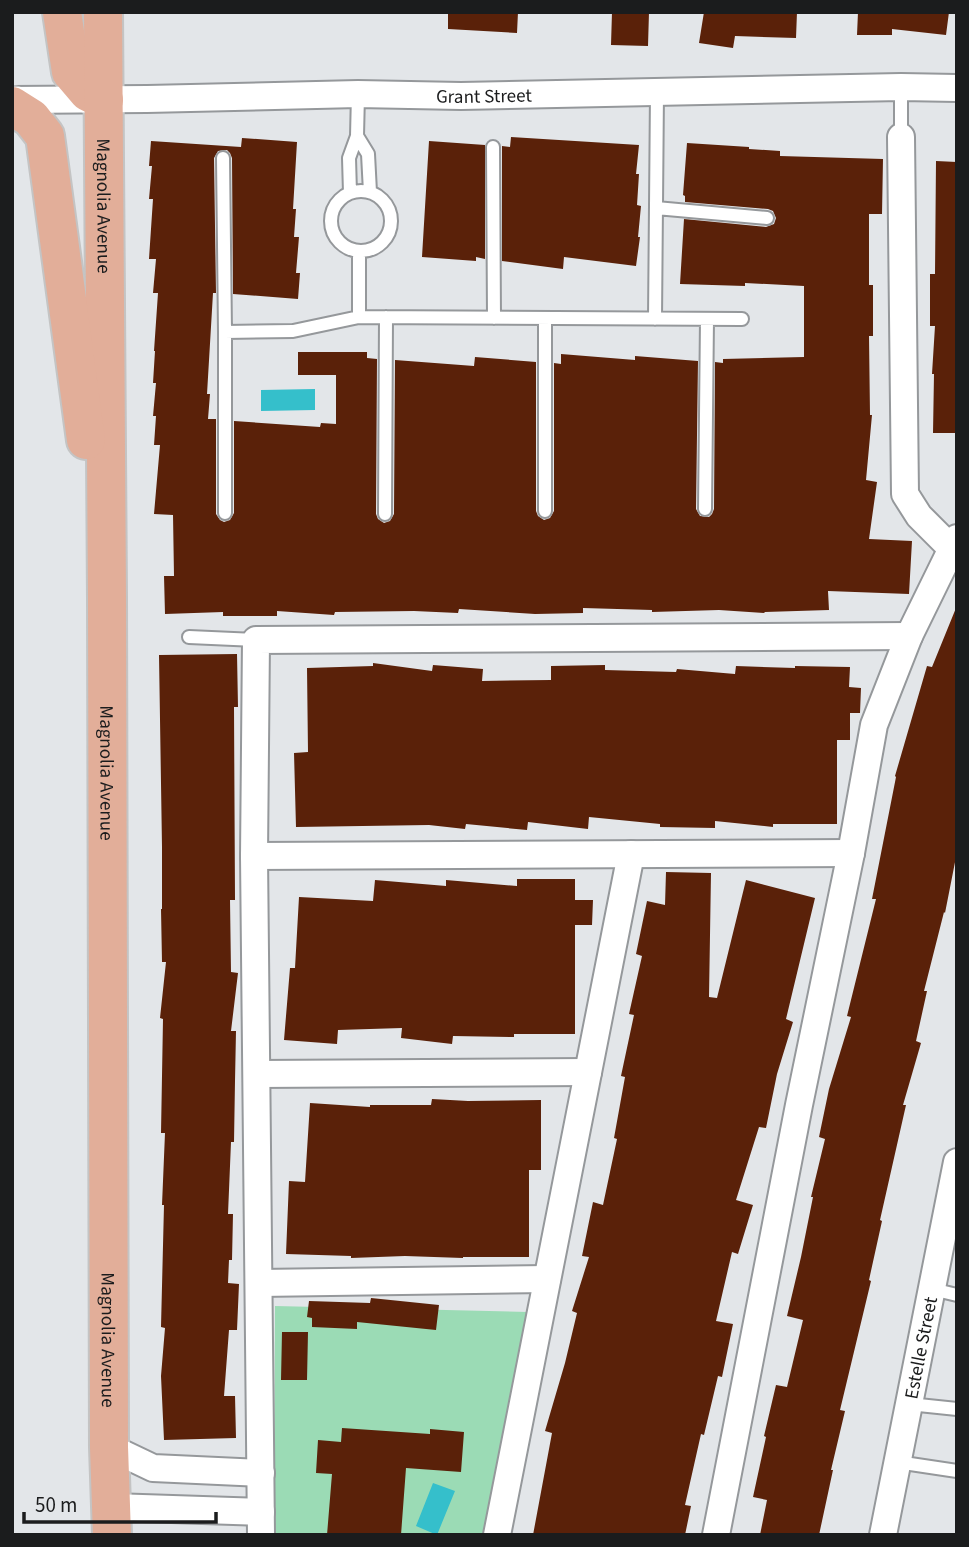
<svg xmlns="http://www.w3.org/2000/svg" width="969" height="1547" font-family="'Source Sans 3',sans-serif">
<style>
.green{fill:#9bdbb5}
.water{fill:#35bfcb}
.building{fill:#5a2109}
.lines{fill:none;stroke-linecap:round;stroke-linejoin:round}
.service-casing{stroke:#95989b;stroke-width:16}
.minor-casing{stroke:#95989b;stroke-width:30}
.primary-casing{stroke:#c4c4c4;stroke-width:42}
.service{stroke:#fff;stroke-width:12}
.minor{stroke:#fff;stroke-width:26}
.primary{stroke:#e2ae99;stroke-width:38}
.labels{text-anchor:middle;stroke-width:7;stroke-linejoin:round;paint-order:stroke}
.street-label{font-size:19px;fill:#1b1c1d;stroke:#e3e6e9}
</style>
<rect width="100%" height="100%" fill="#e3e6e9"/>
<path class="green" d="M275,1306L528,1312L484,1535H274Z"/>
<path class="water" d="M315,389V410L261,411V390Z
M433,1483L455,1491L437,1535L416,1526Z"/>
<path class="building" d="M448,12H518L517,33L448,29Z
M612,12H649L648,46L611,45Z
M704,12H797L796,38L735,36L733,48L699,43Z
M858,12H949L946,35L892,29V35H857Z
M511,137L639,145L636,174H639L637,205L641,206L638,237H640L636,266L564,257L563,269L502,261V146L510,147Z
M242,138L297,142L293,209H296L294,237H299L296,273H300L298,299L233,294L232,158L230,153L227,150L218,151L214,158L216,293H213L207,394H210L208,419H216V514L220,520L224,522L230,520L234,513V421L320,427L321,423L336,424V375H298V352H367V358L377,359L376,514L378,519L384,523L390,521L394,514L395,360L474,366L475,357L536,362V511L538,516L544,520L550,518L554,511V363L561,364V354L635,360V356L698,361L696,509L700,516L709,517L712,514L714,509L715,362L723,363V359L804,357V286L745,283V286L680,284L684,219L766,227L774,224L776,218L773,211L768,209L685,202V196L683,195L687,143L749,147V149L780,151V156L883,159L882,214H869V285H873V336H869L870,415H872L866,480L877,482L869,539L912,541L909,594L828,591L829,610L765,612L764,613L719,610L652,612V610L583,608V613L535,614L459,609L458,613L414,611L335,612L334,615L277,611V616H223V612L165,614L164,576H174L173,515L154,514L160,445H154L156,416H153L156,383H153L155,351H154L158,293H153L156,259H149L153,199H149L152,166H149L151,141L241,147Z
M429,141L485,145V259L476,257V261L422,257Z
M936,161L957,162V433H933L934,374H932L935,326H930V274H935Z
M956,608L957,852L945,913L944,912L924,991H927L916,1041L921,1043L903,1105H906L880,1220L882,1221L869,1280L871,1281L840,1410L845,1411L831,1470H833L819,1535H760L767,1500L753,1497L766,1437L764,1436L776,1385L787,1387L803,1320L787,1316L801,1257L813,1197H811L825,1139L819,1137L829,1089L851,1017L847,1016L876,899H872L896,777L895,776L927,666L932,667Z
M237,654L238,707H234L235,900H230L231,972L238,973L231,1031H236L235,1081L234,1142H231L228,1214H233L232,1260H229L228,1283L239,1284L237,1330H229L224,1396H235L236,1438L164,1440L161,1376L165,1328L161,1327L164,1205H162L165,1133H161L163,1019L160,1018L166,962H162L161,909H162V847L159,655Z
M373,663L432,671L433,665L483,669L482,681L551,680V666L605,665V670L676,672L677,669L735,674L736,666L795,668V666L850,667L849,687L861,688L860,713H850V740H837V824H773V827L715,821V828L660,827V824L589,817L588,829L528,822L527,830L466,824L465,829L429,825L296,827L294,753L308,752L307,668L373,666Z
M666,872L711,873L709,997L717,998L746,880L815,898L786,1019L793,1022L777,1074L766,1128L759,1127L736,1200L753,1205L738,1254L732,1252L716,1321L733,1324L722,1377L718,1376L704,1435L701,1434L685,1505L691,1506L685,1535H533L552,1433L545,1431L565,1363L577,1313L572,1311L589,1257L582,1256L593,1202L603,1205L617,1139L614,1138L625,1077L621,1076L634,1015L629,1014L642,956L636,954L647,901L665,905Z
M517,879H575V900H593L592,925H575V1034H514V1037L453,1036L452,1044L401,1038L402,1028L338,1030L337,1044L284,1040L290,968H295L299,897L373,901L375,880L446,886V880L517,886Z
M432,1099L468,1101L541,1100V1170H529V1257H463V1258L405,1256L351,1258V1256L286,1254L289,1181L305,1182L310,1103L370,1107V1105H431Z
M371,1298L439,1305L436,1330L357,1322V1329L312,1327V1318L307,1317L309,1301L370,1303Z
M282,1332H308L307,1380H281Z
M342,1428L430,1434V1429L464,1432L461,1472L406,1468L401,1535H327L332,1474L316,1473L318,1440L341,1442Z"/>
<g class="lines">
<defs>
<path id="service" d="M901,87V137
M357,136L368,154L370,192
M493,147L494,318
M223,158L225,332
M331 221a30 30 0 1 1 60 0a30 30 0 1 1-60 0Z
M350,193L349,158L357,136L358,94
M656,208L767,218
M359,251V317L742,319
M655,319L657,92
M705,509L707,319
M545,511V318
M225,513V332L293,331L359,317
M385,514L386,317
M189,637L256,640
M932,1289L957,1295
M909,1404L957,1409
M897,1462L957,1471"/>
<g id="minor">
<path id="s1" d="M12,100L147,99L358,94L461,96L901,87L957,88"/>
<path d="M901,137L905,494L919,516L951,548"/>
<path d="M254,856L851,853"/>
<path d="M257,1074L588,1072"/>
<path d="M259,1283L547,1279"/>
<path d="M109,1447L153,1468L261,1473"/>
<path d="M112,1507L261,1512"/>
<path d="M261,1535L254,856L256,640L909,636"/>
<path d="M497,1535L631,854"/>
<path d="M716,1535L799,1105L851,853L874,725L909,636L957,538"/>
<path id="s2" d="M883,1535L957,1162"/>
</g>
<g id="primary">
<path d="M62,12L71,72L88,92L104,100"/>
<path id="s3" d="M103,12L107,598L109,1447L112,1535"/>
<path d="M12,106L31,118L45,136L86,440"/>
</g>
</defs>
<use href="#service" class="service-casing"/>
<use href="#minor" class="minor-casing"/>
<use href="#primary" class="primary-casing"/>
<use href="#service" class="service"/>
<use href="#minor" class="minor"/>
<use href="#primary" class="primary"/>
</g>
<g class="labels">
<g class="street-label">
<text dy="7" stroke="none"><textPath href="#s1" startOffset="472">Grant Street</textPath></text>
<text dy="7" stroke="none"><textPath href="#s3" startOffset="194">Magnolia Avenue</textPath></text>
<text dy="7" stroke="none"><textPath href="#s3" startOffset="761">Magnolia Avenue</textPath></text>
<text dy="7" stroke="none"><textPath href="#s3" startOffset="1328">Magnolia Avenue</textPath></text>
<text dy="7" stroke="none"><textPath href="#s2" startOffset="191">Estelle Street</textPath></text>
</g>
</g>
<rect width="969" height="1547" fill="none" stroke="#1b1c1d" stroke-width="28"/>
<path d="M24 1512v10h192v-10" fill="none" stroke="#1b1c1d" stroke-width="3.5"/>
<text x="35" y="1512" font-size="21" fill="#1b1c1d" stroke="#e3e6e9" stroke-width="5" paint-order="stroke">50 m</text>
</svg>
